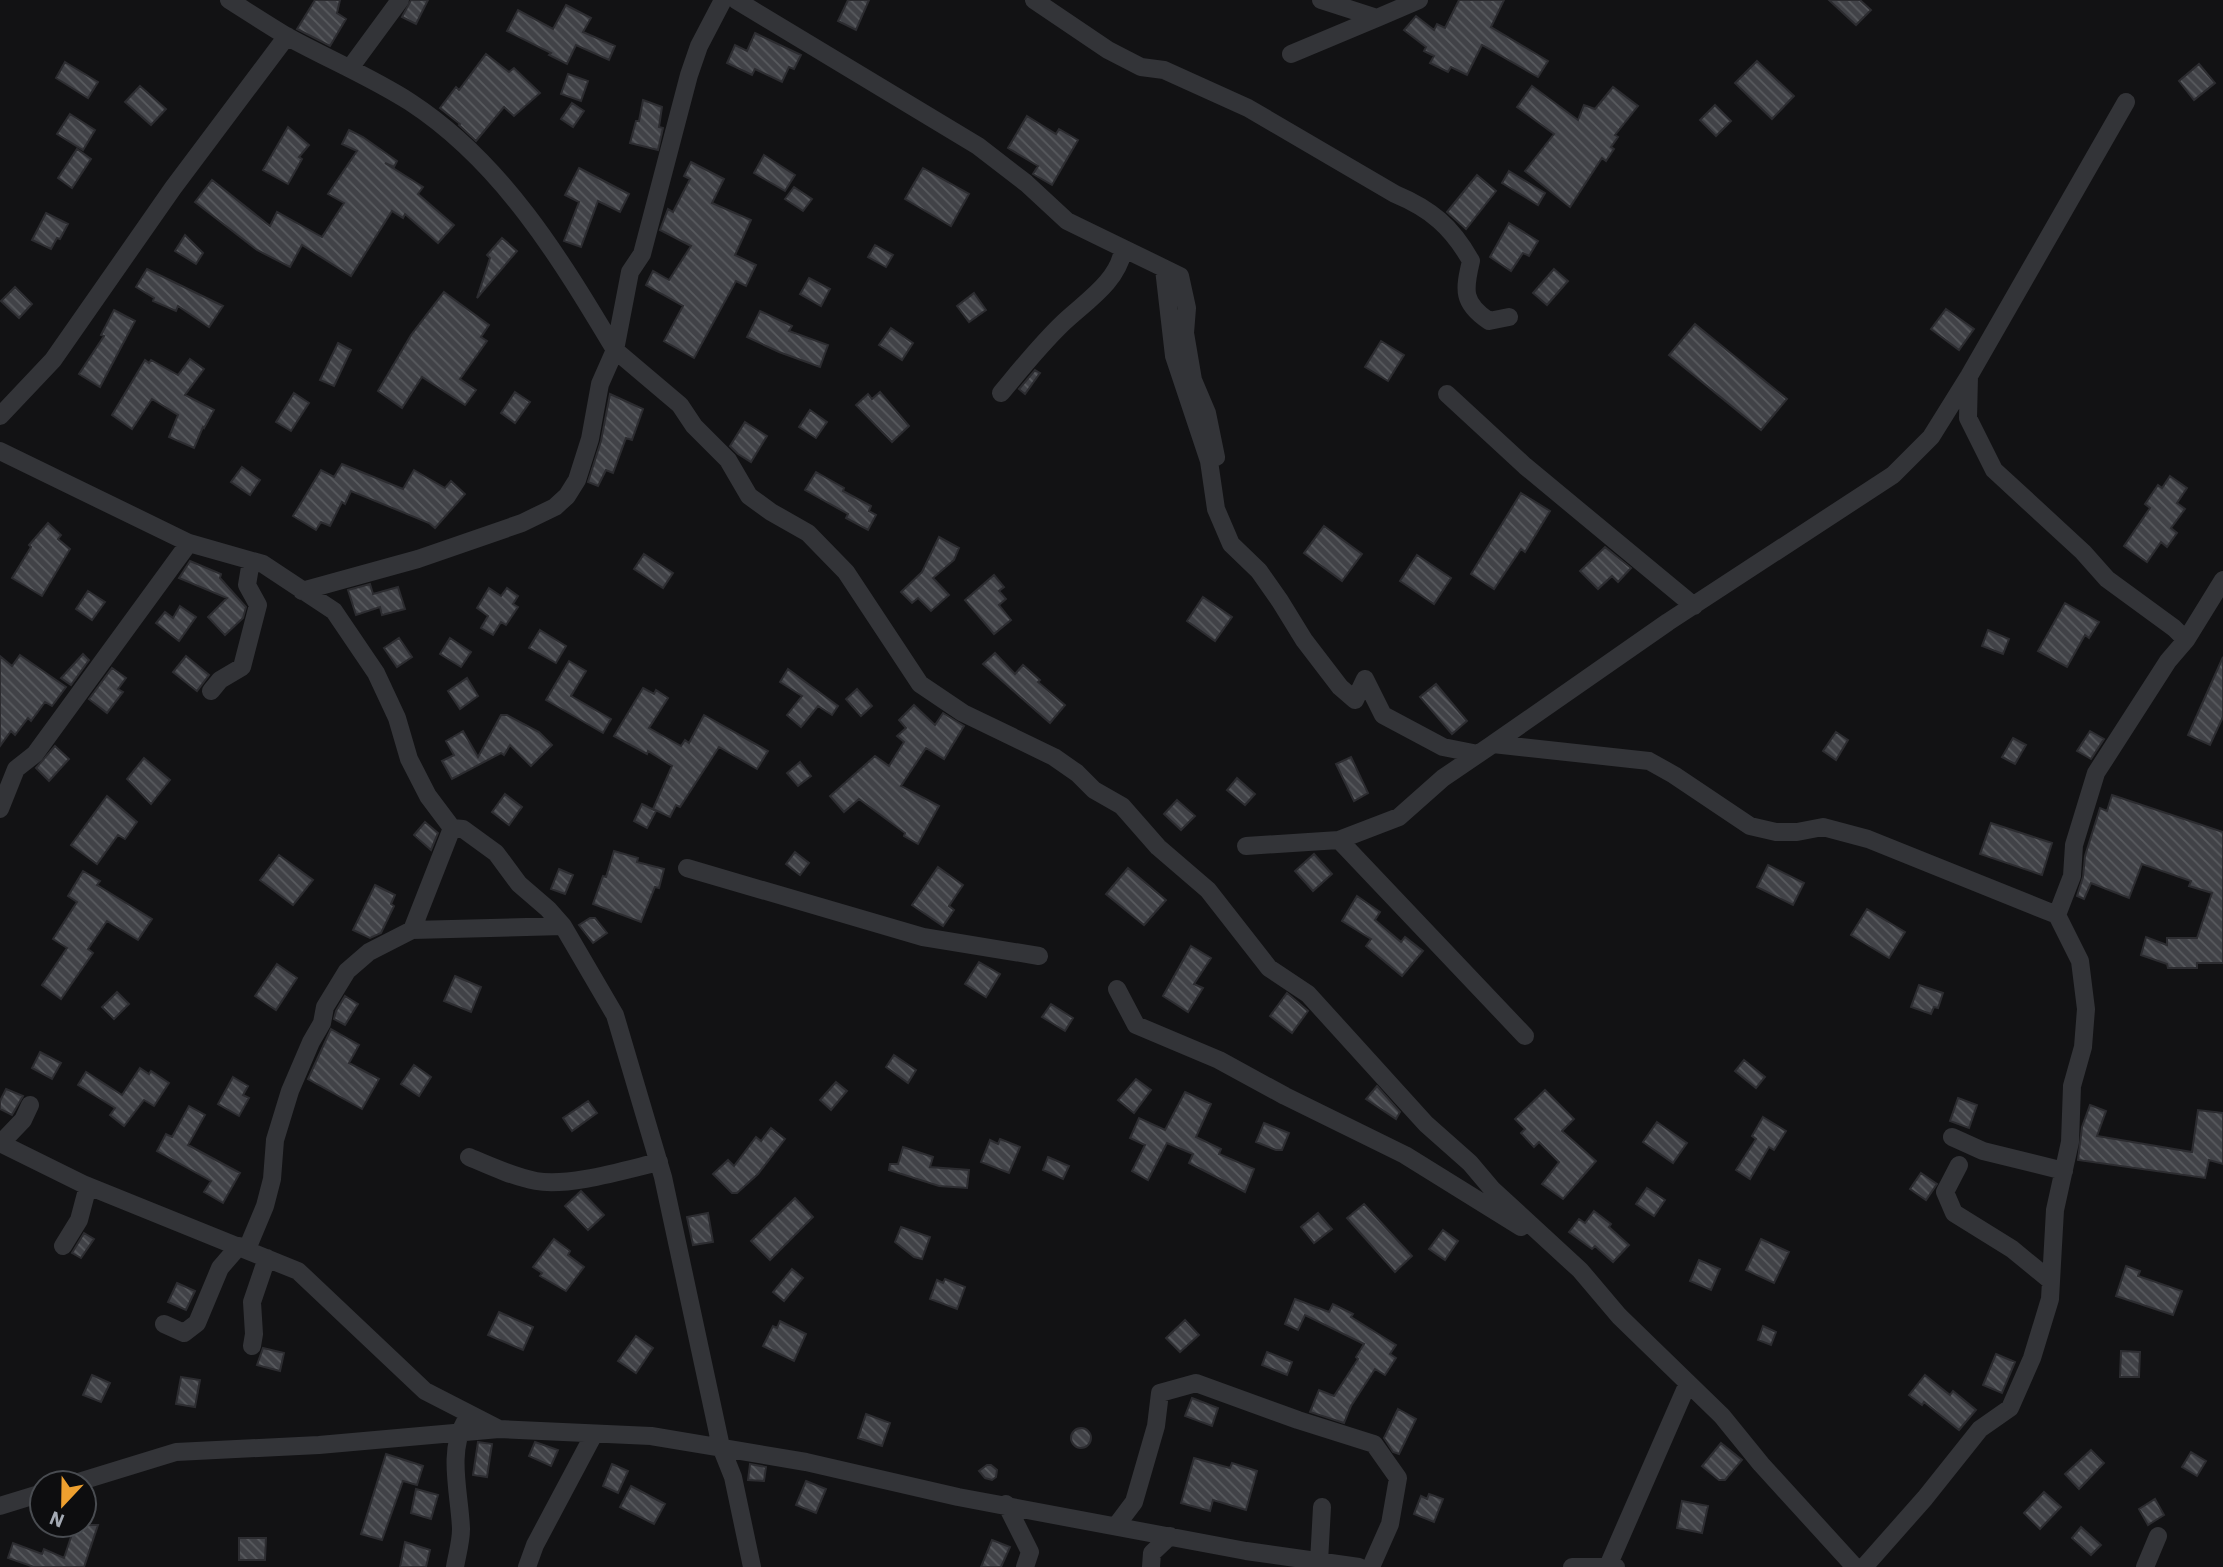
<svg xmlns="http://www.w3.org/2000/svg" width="2223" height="1567" font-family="'IBM Plex Sans',sans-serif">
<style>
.building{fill:url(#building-back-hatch);stroke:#2c2c30;stroke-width:2}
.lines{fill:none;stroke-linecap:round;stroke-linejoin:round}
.street{stroke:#333438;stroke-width:18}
</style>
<defs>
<pattern id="building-back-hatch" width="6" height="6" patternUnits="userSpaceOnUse" patternTransform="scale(1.75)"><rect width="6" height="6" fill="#414247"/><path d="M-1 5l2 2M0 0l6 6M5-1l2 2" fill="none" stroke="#595b5f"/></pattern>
</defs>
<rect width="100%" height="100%" fill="#121214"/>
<path class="building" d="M315,0H340L337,13L346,19L330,46L297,29Z
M411,0H428L416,24L402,17Z
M848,0H869L856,30L838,21Z
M1459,0H1504L1491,27L1548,61L1538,77L1482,45L1467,75L1451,67L1448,72L1430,63L1434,56L1424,51L1426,47L1404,30L1416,16L1434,30L1437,24L1445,28Z
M1829,0H1860L1871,10L1856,25Z
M566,5L591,18L583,32L615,46L609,60L576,45L567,64L549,55L551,53L507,31L518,10L553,29Z
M755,33L801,55L794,69L789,67L782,82L755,69L752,75L727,63L735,45L747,51Z
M486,54L509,72L514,68L540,93L514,116L504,107L476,141L459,125L460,124L440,108L456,87L459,90Z
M1757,61L1794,96L1772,119L1735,83Z
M65,62L98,82L88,98L56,78Z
M2199,64L2215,83L2194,100L2179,81Z
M568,74L588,81L581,101L561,94Z
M140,86L166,109L151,125L125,102Z
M1532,86L1578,120L1584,105L1595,109L1613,87L1638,106L1615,135L1618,137L1611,147L1614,149L1606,161L1602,158L1570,207L1525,171L1554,134L1517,107Z
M643,100L662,107L659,127L663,128L658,150L630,143L636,121H639Z
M572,103L584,111L573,127L561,119Z
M1715,105L1731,121L1716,136L1700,120Z
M70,114L95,130L83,150L57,134Z
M1027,116L1056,134L1059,129L1078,140L1052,185L1033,174L1038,166L1008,148Z
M288,127L309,145L299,157L302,159L288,184L263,170Z
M349,130L363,137L397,161L394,167L385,163L423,187L418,194L454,225L438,243L405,214L403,218L392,211L351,276L302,245L290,267L257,250L195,202L212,180L270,226L277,212L322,237L344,203L328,194L357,151L342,144Z
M77,149L91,159L72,188L58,178Z
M764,155L795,175L785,191L754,173Z
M691,162L724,179L712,203L751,220L735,255L756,265L746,286L736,281L694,358L664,341L683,306L646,285L653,271L669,280L691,246L660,230L668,209L673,212L690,179L684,176Z
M579,168L629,194L620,212L598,201L581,247L564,241L579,202L565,195Z
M923,168L969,194L951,226L905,199Z
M1509,171L1545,193L1538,205L1502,183Z
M1477,175L1496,191L1466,229L1447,212Z
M794,187L812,199L803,211L785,199Z
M46,213L68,224L60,239L57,238L51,249L32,240Z
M1509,223L1538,241L1529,256L1523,253L1511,271L1490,257Z
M185,235L203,253L196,264L175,251Z
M502,238L517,251L477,298L490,258L487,255Z
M875,245L893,255L886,267L868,257Z
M147,269L223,306L209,327L178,306L176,311L153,301L154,298L136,287Z
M1554,269L1568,281L1547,305L1533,293Z
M809,278L830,289L821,306L800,294Z
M15,287L32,304L19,318L1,301Z
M444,292L489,325L481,337L487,341L460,379L476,390L465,405L422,377L402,408L378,391L411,335Z
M974,293L986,310L969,322L957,306Z
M1946,309L1974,329L1959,350L1931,329Z
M114,310L135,321L100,387L79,374L104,336L101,335Z
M760,311L792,326L789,331L828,345L820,367L779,352L747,337Z
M1695,324L1787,399L1761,430L1669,355Z
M891,328L913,343L902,360L879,345Z
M1381,341L1404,355L1388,381L1365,367Z
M338,343L351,350L334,386L320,380Z
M190,359L204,369L185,395L214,410L204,428L203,427L194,448L169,437L178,415L152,399L132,429L112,415L145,360L149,363L151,360L178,375Z
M1035,370L1040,373L1025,394L1019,389Z
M515,392L530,402L515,423L501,413Z
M880,392L909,426L892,442L856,405L868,394L872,399Z
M294,393L309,403L291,431L276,422Z
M610,394L643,409L632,440L626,438L613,473L606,470L598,486L588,482L601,441Z
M810,410L827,422L816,438L799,427Z
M745,422L767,436L751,462L738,454L730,446Z
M342,464L403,489L414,470L445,488L451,481L465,494L435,528L429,523L351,491L345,504L342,502L330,526L321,522L316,530L293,516L321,470L334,477Z
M242,467L260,480L250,495L231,482Z
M816,472L844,488L843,491L871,506L869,511L876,515L868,530L846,518L848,514L805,490Z
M2170,476L2187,488L2177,503L2185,509L2171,528L2177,533L2167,547L2161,542L2147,562L2124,546L2150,508L2145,504L2158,485L2162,488Z
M1521,493L1550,511L1525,552L1521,549L1494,589L1471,574Z
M48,523L61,535L58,539L70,549L42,596L12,578L31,547L29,545Z
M1324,526L1362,554L1342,581L1304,553Z
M939,537L959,548L954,560L933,578L949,595L931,611L918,598L912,603L901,592L922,572Z
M1605,547L1631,568L1618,582L1612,576L1598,589L1580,571Z
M644,554L673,573L663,588L634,569Z
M1417,555L1451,578L1434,604L1400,581Z
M190,561L221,574L220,578L246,607L243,618L225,635L208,617L227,598L179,578Z
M994,575L1004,587L999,591L1006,599L999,605L1011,620L994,634L965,600Z
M370,584L373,594L398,587L405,609L382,615L380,607L356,615L348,590Z
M489,588L501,596L507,588L518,596L513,604L518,607L506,625L501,622L493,635L481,628L488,616L477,608Z
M88,591L105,602L92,620L76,609Z
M1203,597L1232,617L1215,641L1187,621Z
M2065,603L2099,622L2089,638L2085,635L2067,667L2038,651Z
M180,606L196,617L179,641L156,623L165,612L173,618Z
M540,630L566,646L556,663L529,648Z
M1988,630L2009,639L2003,654L1982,646Z
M399,638L412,657L397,667L384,648Z
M450,638L471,652L461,667L440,654Z
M995,653L1015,674L1023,665L1040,680L1038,682L1065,705L1050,723L983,664Z
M83,654L89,660L71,685L61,678Z
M20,655L66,687L52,706L45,702L31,721L28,718L15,735L11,731L0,746V656L12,666Z
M186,656L209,675L197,691L173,672Z
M2223,657V717L2210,745L2188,735Z
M569,661L586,671L571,696L611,719L603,733L546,700Z
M112,668L126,678L118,689L123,692L107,713L89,699Z
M788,669L838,706L832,715L818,706L801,727L787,715L802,696L780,682Z
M467,678L478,696L460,709L448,691Z
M1436,684L1467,721L1452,734L1420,697Z
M643,688L654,694L656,690L668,698L649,728L681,746L685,740L689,743L704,715L768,751L757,769L719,747L680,807L676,805L670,817L653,809L672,766L648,751L647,754L614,736Z
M857,689L872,706L861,716L846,699Z
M914,705L935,725L943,713L964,726L944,759L926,748L901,786L939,806L918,844L904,836L905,833L859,799L844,812L830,796L875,756L889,766L904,742L897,736L906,728L899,720Z
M501,715H507L539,732L552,745L531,766L510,745L504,755L501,753L452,779L442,761L454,755L446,741L463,731L478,757Z
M2090,731L2104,739L2091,759L2077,751Z
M1836,732L1848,740L1836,760L1823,751Z
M2013,738L2026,745L2015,764L2002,757Z
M55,746L69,759L49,781L36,768Z
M1351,757L1368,793L1354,801L1336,764Z
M144,758L170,780L151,804L127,779Z
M800,762L811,776L798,786L787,773Z
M1237,778L1255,794L1245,805L1227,790Z
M505,794L522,807L509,825L492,812Z
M2112,795L2223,832V963H2197V968H2168L2167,964L2141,955L2146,937L2167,945V938H2197L2212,893L2189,886L2191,881L2142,864L2129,898L2091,883L2084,899L2077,896L2083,877L2085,856L2100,808L2107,811Z
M107,796L137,822L125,839L118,835L97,864L71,845Z
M1177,800L1195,816L1181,830L1164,814Z
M642,804L656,811L647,828L634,821Z
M425,822L438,833L431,850L414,835Z
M1991,823L2052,843L2042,875L1980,854Z
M614,851L638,858L637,862L664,869L659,888L655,887L641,922L593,904L603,876L606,877Z
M795,852L809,863L800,875L786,864Z
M1314,854L1332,874L1313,891L1295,871Z
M279,855L313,880L293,905L260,880Z
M1768,865L1804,883L1793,905L1757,887Z
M938,867L963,885L949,906L954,910L943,926L912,905Z
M1128,868L1166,900L1144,925L1106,894Z
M559,869L573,875L565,894L551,889Z
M83,871L100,881L97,885L152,919L138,940L107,921L88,949L93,953L61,999L42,985L67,948L53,939L77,902L68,896Z
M375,885L395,895L391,904L394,906L381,933L370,938L353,930Z
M1357,896L1380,912L1375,920L1401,942L1405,937L1423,951L1402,976L1366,946L1371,939L1342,921Z
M1867,909L1905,932L1889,958L1851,935Z
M590,918H595L607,933L593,943L579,925Z
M1191,946L1211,958L1194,984L1203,988L1188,1012L1163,996Z
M979,962L1000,974L986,997L965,984Z
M277,964L297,978L276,1010L255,996Z
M455,976L481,987L471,1012L444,1001Z
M1919,985L1943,993L1938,1008L1934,1007L1931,1014L1911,1007Z
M117,992L129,1004L114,1019L102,1007Z
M1287,993L1308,1011L1292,1033L1270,1016Z
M345,996L358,1004L345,1025L334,1019L336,1011Z
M1051,1004L1073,1018L1065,1031L1042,1017Z
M331,1029L359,1045L349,1063L379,1079L362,1109L308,1079Z
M40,1052L61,1063L52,1079L32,1068Z
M894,1055L916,1070L908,1083L886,1067Z
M1744,1060L1765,1077L1756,1088L1735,1071Z
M414,1065L431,1077L419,1096L401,1084Z
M140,1068L149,1074L151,1071L169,1083L154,1106L144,1100L124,1126L110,1115L115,1108L78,1085L86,1072L122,1095Z
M233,1077L248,1086L243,1095L249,1098L239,1116L218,1104Z
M1136,1079L1151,1090L1134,1113L1118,1100Z
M836,1082L847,1091L831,1110L820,1100Z
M1377,1086L1400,1112L1396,1119L1366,1099Z
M6,1089L23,1096L12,1115L0,1109V1101Z
M1545,1090L1574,1119L1562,1131L1596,1161L1563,1199L1542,1184L1559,1162L1539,1142L1534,1147L1521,1133L1525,1129L1515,1119Z
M1185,1092L1211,1104L1196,1137L1221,1149L1219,1154L1254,1169L1245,1192L1189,1163L1193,1154L1167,1143L1148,1180L1132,1171L1145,1145L1130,1138L1139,1118L1165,1130Z
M1958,1098L1977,1105L1969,1128L1950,1121Z
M588,1101L597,1113L572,1131L563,1118Z
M2090,1105L2106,1111L2097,1136L2192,1152L2198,1110L2223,1113V1164L2209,1160L2205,1178L2078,1160L2082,1127Z
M189,1106L205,1115L188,1145L240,1173L223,1203L204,1192L211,1181L157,1151L166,1134L172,1137Z
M1763,1117L1786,1131L1774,1150L1769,1147L1750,1179L1736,1170L1756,1139L1752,1136Z
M1657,1122L1687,1143L1673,1163L1643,1142Z
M1264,1123L1289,1133L1282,1150H1276L1256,1142Z
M771,1128L785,1139L758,1174L737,1193H732L713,1174L728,1160L734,1166L756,1137L761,1141Z
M1000,1139L1020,1147L1009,1173L981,1162L990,1140L998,1144Z
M903,1147L933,1157L930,1167L969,1170L967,1188L939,1186L889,1170L890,1164H898Z
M1048,1157L1069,1166L1063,1179L1043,1170Z
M1921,1173L1937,1184L1926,1200L1910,1189Z
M1647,1188L1665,1200L1654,1216L1636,1204Z
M581,1191L604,1215L588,1230L565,1206Z
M795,1198L813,1217L770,1260L751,1241Z
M1364,1204L1412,1256L1395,1272L1347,1218Z
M1594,1211L1611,1224L1609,1227L1629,1245L1613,1262L1595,1246L1592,1249L1569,1232L1579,1219L1585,1223Z
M708,1213L713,1242L693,1245L687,1217Z
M1318,1213L1332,1229L1314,1243L1301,1227Z
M901,1227L930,1237L922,1259L914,1257L895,1242Z
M1443,1230L1458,1241L1445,1260L1429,1249Z
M84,1233L94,1239L81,1258L72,1253Z
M554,1239L570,1251L568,1255L584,1267L566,1291L540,1276L542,1273L533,1267Z
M1761,1239L1789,1252L1774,1283L1746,1270Z
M1699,1260L1720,1269L1711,1290L1690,1281Z
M2126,1266L2140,1271L2138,1276L2182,1291L2173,1315L2116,1296Z
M792,1269L803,1278L784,1301L773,1292Z
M945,1279L965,1287L957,1309L930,1299L937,1280L943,1283Z
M177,1283L195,1291L186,1310L168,1302Z
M1295,1299L1329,1312L1333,1304L1353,1314L1351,1317L1396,1345L1390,1354L1396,1358L1385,1375L1375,1369L1351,1406L1344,1423L1310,1412L1319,1390L1334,1396L1358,1359L1356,1357L1364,1344L1305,1315L1298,1330L1285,1324Z
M499,1312L533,1327L523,1350L488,1335Z
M1185,1320L1199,1335L1180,1352L1166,1338Z
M780,1321L806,1334L794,1361L763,1346L773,1326L777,1328Z
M1763,1326L1776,1332L1771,1345L1758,1340Z
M636,1336L653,1348L636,1373L618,1361Z
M263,1348L284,1353L280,1371L257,1365Z
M2121,1351L2140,1352L2139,1377H2120Z
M1267,1352L1292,1362L1287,1375L1262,1365Z
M1996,1354L2015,1362L2002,1393L1983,1385Z
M92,1375L110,1383L101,1402L83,1395Z
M1925,1375L1950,1395L1953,1391L1976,1410L1959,1430L1924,1402L1922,1405L1909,1395Z
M181,1377L200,1380L195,1407L176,1404Z
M1192,1398L1218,1408L1212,1426L1185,1416Z
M1398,1409L1416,1419L1399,1454L1393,1452L1384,1438Z
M866,1414L890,1423L882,1446L858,1438Z
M1071 1438a10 10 0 1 1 20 0a10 10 0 1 1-20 0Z
M478,1442L492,1444L487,1477L473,1475Z
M535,1442L558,1450L551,1466L529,1456Z
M1721,1443L1742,1460L1725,1480H1719L1702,1466Z
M2091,1450L2104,1463L2079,1489L2065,1474Z
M2191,1452L2206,1461L2197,1476L2182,1467Z
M386,1454L423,1466L417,1485L403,1481L382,1540L361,1534Z
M1194,1458L1230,1468L1232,1463L1257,1471L1246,1510L1213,1500L1210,1511L1181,1503Z
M612,1464L628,1471L618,1493L603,1486Z
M750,1464L766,1467L764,1481L748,1480Z
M987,1465H991L997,1470L996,1477L992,1480L985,1478L979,1471Z
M806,1481L826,1489L816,1513L796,1505Z
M631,1486L665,1504L654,1524L620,1507Z
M416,1489L438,1495L431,1519L411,1513Z
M2044,1492L2061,1507L2040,1529L2024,1513Z
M1429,1494L1443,1499L1434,1522L1414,1514L1421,1496L1427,1499Z
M2155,1499L2164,1515L2148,1525L2139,1509Z
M1682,1501L1708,1506L1702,1533L1677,1528Z
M75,1525H98L84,1567H34L8,1558L13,1543L42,1554L44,1549L64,1558Z
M2081,1527L2101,1545L2091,1555L2072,1538Z
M239,1538H266L265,1560H239Z
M992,1540L1010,1547L1001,1567H981Z
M405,1542L430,1550L426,1567H400Z"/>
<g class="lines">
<path class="street" d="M229,0C248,12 268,25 288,37C328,59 371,77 410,102C502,162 560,258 615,350L600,384L590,439L577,480L567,496L555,507L522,523L418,559L302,591
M723,0L699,46L689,75L642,254L630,272L615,350L680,405L694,426L728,460L749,496L771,512L808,533L846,572L920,684L963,713L1054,757L1077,773L1094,790L1122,806L1158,847L1208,890L1269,968L1308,994L1426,1124L1470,1163L1492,1189L1580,1270L1619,1316L1722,1416L1761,1464L1855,1567
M736,0L978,146L1026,183L1067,221L1180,276L1187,308L1185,333L1193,380L1207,413L1216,457L1209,461
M1034,0L1108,50L1141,67L1164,70L1248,108L1395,194C1431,209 1452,227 1471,261C1464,290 1462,303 1489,321L1509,317
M1321,0L1377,18L1419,0
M1291,54L1377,18
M350,68L400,0
M1164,269L1174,356L1209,461L1216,509L1231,544L1259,571L1280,601L1304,640L1340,687L1355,700L1365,679
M1969,376L1968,418L1994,470L2083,552L2107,579L2174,628L2186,640
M1001,393C1021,369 1040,345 1063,323C1085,302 1119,281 1123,249
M1447,394L1525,466L1694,606
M0,416L53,360L173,188L287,36
M0,451L189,543L263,564L334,611L376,673L397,718L409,759L428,796L452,828L463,829L496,853L519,884L548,909L563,926L615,1015L663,1177L721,1447L733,1477L752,1567
M1365,679L1383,715L1443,747L1478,754
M211,691L220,680L242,667L258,605L247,585L251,561
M1493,744L1668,622L1893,475L1931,437L1969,376L2126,102
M0,809L16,769L35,754L189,543
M1339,840L1525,1036
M1246,846L1339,840L1399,817L1443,778L1493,744L1649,761L1674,775L1750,826L1776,832H1797L1823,827L1868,839L2057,915
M687,868L923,937L1039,956
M412,930L452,828
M1117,989L1136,1025L1219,1060L1285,1096L1405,1155L1521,1227
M1952,1137L1983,1151L2064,1171
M0,1143L83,1184L298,1271L425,1391L499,1429
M1,1143L23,1120L30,1105
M469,1157C490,1166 514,1177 536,1181C569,1187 625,1170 659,1162
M1959,1165L1945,1192L1954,1213L2012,1249L2051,1281
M63,1246L79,1220L88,1186
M247,1249L265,1206L272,1179L275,1140L290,1091L311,1042L322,1023L325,1007L347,971L369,952L412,930L563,926
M164,1324L184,1333L197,1323L220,1268L239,1246
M252,1346L254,1334L252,1302L267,1258
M75,1483L176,1452L319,1445L499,1429L651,1436L806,1462L958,1497L1246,1551L1359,1567
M1006,1504L1030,1552L1025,1567
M0,1506L42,1493
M1116,1526L1134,1502L1156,1426L1160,1393L1196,1383L1298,1420L1374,1444L1398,1478L1390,1524L1371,1567
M1319,1562L1322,1507
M1608,1566L1688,1383
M455,1567C457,1555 461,1542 461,1529C460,1496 447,1452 465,1422
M527,1567L535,1545L594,1434
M1151,1567L1152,1553L1170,1536
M1572,1567H1616
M1864,1567L1925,1498L1980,1429L2010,1408L2032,1358L2050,1299L2055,1210L2070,1142L2072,1086L2083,1047L2086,1009L2080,961L2057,915L2072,876L2074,845L2096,773L2168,661L2186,640L2223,580
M2145,1567L2158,1536"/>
</g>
<g transform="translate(63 1504) rotate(202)"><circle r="33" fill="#0d0d0f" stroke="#494c51" stroke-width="2"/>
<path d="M0-5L12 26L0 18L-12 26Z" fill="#eea02f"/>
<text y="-10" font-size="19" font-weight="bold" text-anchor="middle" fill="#a4aab4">N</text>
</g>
</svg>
